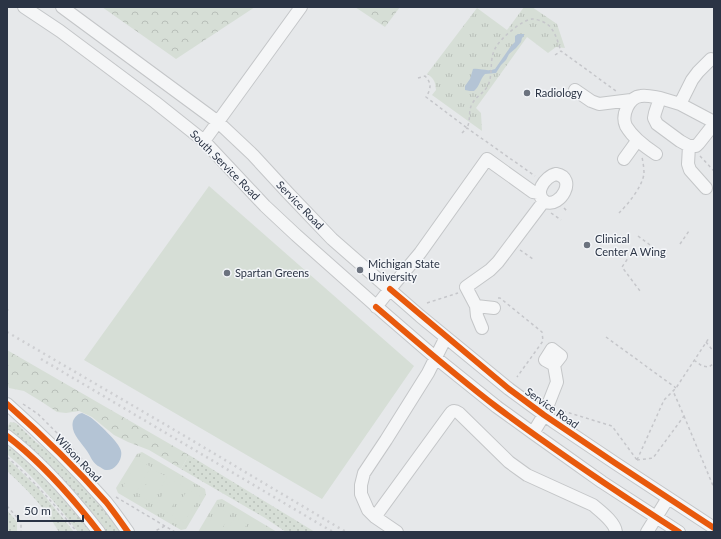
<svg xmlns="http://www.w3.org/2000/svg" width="721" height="539" font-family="Lato,sans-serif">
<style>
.grass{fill:url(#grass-dots)}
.forest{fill:url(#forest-crowns)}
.park{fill:url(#park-tufts)}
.garden{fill:#d6ded6}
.water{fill:#b4c4d5}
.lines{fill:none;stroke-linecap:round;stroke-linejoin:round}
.minor-casing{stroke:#c4c6c8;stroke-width:14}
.path{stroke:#c5c6ca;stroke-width:1.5;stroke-dasharray:3 3;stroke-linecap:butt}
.minor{stroke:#f5f6f7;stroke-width:12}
.rail{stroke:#cecfd2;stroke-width:2.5;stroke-dasharray:2 4;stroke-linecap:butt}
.cycleway-casing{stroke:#f4f6f9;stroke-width:8}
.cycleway{stroke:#e8590c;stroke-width:6}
.poi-dot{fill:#6c737f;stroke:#f4f6f9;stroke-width:1.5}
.labels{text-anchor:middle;stroke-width:3;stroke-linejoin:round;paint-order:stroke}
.poi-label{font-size:11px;fill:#2b3445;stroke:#f4f6f9;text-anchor:start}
.street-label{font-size:11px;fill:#2b3445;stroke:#f4f6f9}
</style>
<defs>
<pattern id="grass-dots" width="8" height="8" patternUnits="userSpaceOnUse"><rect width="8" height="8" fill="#d6ded6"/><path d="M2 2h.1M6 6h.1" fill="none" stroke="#b8bfb9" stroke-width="1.8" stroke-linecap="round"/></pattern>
<pattern id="forest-crowns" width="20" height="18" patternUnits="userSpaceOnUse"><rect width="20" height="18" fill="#d6ded6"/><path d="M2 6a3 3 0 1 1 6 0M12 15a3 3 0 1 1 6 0" fill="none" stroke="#b8bfb9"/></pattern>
<pattern id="park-tufts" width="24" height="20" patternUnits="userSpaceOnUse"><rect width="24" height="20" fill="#d6ded6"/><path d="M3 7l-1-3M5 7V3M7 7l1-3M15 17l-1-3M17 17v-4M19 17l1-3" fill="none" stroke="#b8bfb9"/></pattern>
</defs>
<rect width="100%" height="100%" fill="#e6e8ea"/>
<path class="grass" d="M10,422L16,423L36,442L52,454L59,461L105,509L122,532H105L91,513L29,447L8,429V426Z
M7,444C17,451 26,460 35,469C55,488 75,509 91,532H78C57,504 34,477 7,454Z
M189,455L315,532H286L265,518L181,469Z
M7,458L39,489L74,532H59C45,508 27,489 7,471Z
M7,510L17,522V532H7Z"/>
<path class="forest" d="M102,7H255L176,59Z
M355,7H400L385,27Z
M7,350L189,455L181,469L149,450L128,442L114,435L92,417L79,411L66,413L57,412L42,402L24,391L9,388L7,382Z"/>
<path class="park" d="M524,7H532L557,24L565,48L556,47L548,53L527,37L476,108L481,113L482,131L432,95L436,90C435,82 435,79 427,74L477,8L507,30Z
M142,452L205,489L206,495L186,529L181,530L118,493L116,488L137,454Z
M222,499L277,532H198L217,500Z"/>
<path class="garden" d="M209,186L414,366L322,499L84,360Z
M139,460L151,467L135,494L123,486Z
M155,470L167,477L152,503L139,496Z
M171,479L184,487L168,513L156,506Z
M188,489L200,496L184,523L172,516Z
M218,507L231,514L220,532H204Z
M235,517L247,524L242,532H226Z"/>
<path class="water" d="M518,34H524V36L522,38L521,42L516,48L509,54L506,60L501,65L496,73L485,74C480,79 480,86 474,91H470L465,90V86L470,79L473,69C480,68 487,72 495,69L511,46L515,42V36Z
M82,413C84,414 87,415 90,417C97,422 120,443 121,451C123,459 115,471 106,470C104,470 102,468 100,467C93,464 91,457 87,451C81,442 70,433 73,421C75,417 77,414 82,413Z"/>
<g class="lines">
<defs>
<path id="minor" d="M24,7L60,31L155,102L204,141L265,206L296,235L385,314L436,358L497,407L533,433L602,482L679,532
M62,7L218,122L253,155L288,193L332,239L420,316L509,389L554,422L615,463L714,528
M575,90L591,101L599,104L631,100
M680,104L692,80L698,72L711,59
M714,122L680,104L660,98L655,113L654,118L657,124L680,141L689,146H696L699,143L714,124
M204,141L301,7
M689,146L688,164L690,170L706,188
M656,154C644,146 633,138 626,126C621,115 629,97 641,96C647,95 654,97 660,98
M624,159L637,141
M556,174C578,178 560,208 546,202C532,195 545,176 556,174Z
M476,306L494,308
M376,307L390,289L420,253L487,159L533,192L540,193
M482,328L477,316L476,306L466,287L490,270L498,262L544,201
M7,404C42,435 75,467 106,502C114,512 121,522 128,532
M533,433L544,415L557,382L554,365L561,356L552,349L545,360L554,365
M7,436C42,463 72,497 99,532
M375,517L450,414C453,410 456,411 459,413L509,462L527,475L593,505C600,511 615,522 616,532
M397,532L375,517L368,510L361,494V485L364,473L386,440L428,373L446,337
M647,532L668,498"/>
</defs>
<use href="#minor" class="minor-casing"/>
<path class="path" d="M555,55L561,51L616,91
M418,78L425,76C432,83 431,89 426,97L467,128C471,120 468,111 472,104C476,96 486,92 489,83C493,71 489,58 496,47C501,38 522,20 532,19C538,19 548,23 551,28C556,34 558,43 561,51
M462,133L467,128L535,176
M700,156L714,171
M564,208L567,211
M551,213L561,220
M619,213C628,204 643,186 644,173C644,168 643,162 642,157
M638,236L650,245
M680,244L689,231
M520,250L533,259
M639,256L633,251L622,267L640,291
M498,298H500L542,332L543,341L517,377
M427,303L458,293
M7,312L8,309
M606,337L676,388
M706,342L714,352
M694,360L702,366L709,367L714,363
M23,404L38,414L72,448L88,466
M563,411L612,426L637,460
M684,416L714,488
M7,457C33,480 55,505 77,532
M637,460L664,400L676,388L709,338
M637,460L653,458L684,416L673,391
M116,497L175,532
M7,506L21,522V532
M139,532H153L165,526"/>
<use href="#minor" class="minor"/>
<path class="rail" d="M7,332L183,435L346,532
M41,359L333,532"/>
<defs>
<path id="cycleway" d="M390,289L509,389L544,415L615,463L714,528
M376,307C416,341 456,376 498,408C557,452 617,492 679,532
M7,404C42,435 75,467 106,502C114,512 121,522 128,532
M7,436C42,463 72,497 99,532"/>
</defs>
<use href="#cycleway" class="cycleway-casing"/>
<use href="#cycleway" class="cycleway"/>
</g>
<g class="poi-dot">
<circle cx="527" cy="93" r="4"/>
<circle cx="587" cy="245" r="4"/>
<circle cx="360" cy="270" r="4"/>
<circle cx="227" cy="273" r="4"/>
</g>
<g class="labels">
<g class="poi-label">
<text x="535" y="97">Radiology</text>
<text x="595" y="243">Clinical<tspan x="595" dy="13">Center A Wing</tspan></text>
<text x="368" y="268">Michigan State<tspan x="368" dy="13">University</tspan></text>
<text x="235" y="277">Spartan Greens</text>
</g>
<g class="street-label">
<text transform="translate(225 165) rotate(45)" y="4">South Service Road</text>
<text transform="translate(300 205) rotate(46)" y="4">Service Road</text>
<text transform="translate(552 408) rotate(35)" y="4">Service Road</text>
<text transform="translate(78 458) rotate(46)" y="4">Wilson Road</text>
</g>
</g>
<rect width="721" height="539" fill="none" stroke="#2b3445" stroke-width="16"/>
<path d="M18 515v6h65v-6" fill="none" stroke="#2b3445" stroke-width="2"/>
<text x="24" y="515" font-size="12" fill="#2b3445" stroke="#f4f6f9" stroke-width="3" paint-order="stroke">50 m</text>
</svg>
